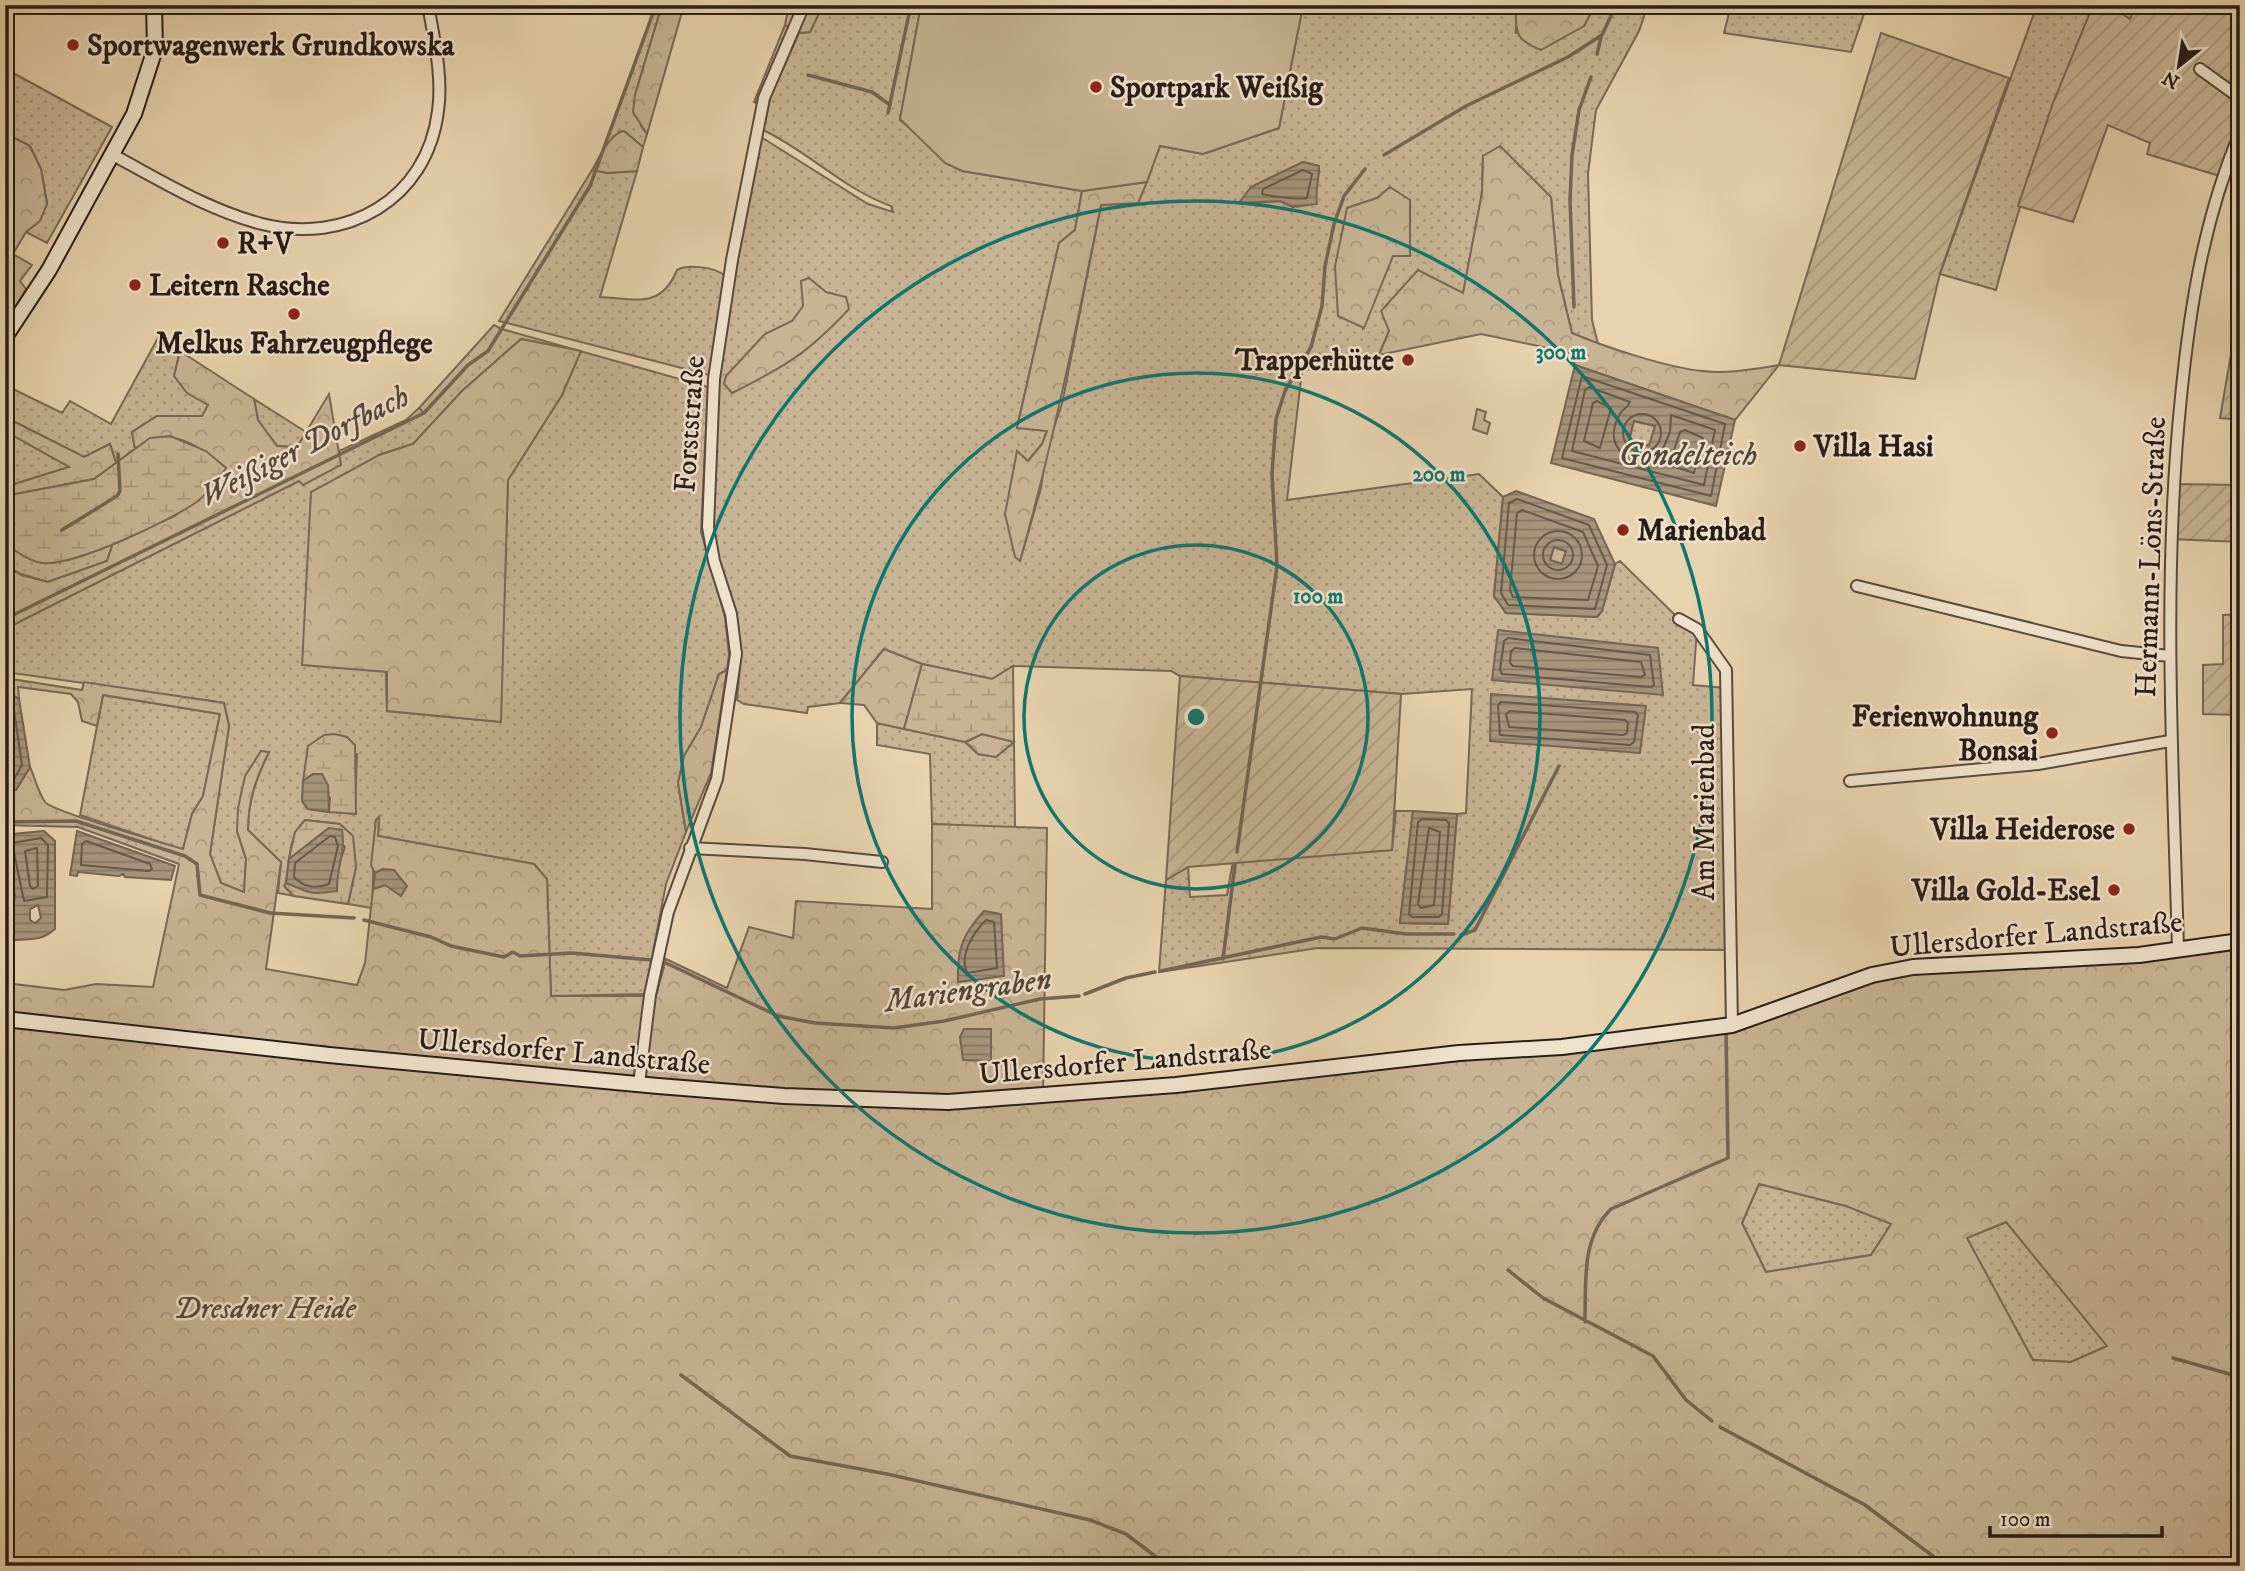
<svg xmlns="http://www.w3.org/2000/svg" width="2245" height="1571" font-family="'IM FELL DW Pica',serif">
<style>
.grass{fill:url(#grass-dots);stroke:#786856;stroke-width:2;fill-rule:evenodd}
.forest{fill:url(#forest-crowns);stroke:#786856;stroke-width:2;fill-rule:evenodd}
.wetland{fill:url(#wetland-marsh);stroke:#786856;stroke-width:2}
.park{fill:#c7b494;stroke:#786856;stroke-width:2}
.garden{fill:url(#garden-furrows);stroke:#786856;stroke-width:2}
.water{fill:url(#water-rules);stroke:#746553;stroke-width:2;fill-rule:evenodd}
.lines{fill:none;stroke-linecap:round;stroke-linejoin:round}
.shore{stroke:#675849;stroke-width:2}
.stream{stroke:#746553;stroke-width:3.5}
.street-casing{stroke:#584a3d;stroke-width:14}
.secondary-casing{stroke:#281c17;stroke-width:18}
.street{stroke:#efe2ca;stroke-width:10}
.secondary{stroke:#efe2ca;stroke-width:14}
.ring{fill:none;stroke:#0f766e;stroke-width:3.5}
.poi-dot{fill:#8f2418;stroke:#efe2ca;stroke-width:2.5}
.labels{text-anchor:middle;stroke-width:5;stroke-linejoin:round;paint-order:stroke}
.poi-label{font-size:30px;font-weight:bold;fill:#281c17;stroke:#efe2ca;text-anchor:start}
.street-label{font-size:30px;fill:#281c17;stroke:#efe2ca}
.park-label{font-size:30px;font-style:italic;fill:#584a3c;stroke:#efe2ca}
.water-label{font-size:32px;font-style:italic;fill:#54463a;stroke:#efe2ca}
.centre{fill:#0f766e;stroke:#efe2ca;stroke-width:3.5}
.ring-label{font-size:21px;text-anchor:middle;font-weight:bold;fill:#0f766e;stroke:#efe2ca;stroke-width:5;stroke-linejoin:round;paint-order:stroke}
</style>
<defs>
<pattern id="grass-dots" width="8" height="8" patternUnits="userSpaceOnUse" patternTransform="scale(1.75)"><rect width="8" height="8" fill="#c7b494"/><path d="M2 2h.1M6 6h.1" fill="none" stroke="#ab9a7f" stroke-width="1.8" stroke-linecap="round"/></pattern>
<pattern id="forest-crowns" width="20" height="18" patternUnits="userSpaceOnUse" patternTransform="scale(1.75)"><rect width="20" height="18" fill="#c7b494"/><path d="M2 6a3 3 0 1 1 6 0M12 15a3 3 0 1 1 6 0" fill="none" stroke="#ab9a7f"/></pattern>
<pattern id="wetland-marsh" width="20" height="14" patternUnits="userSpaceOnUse" patternTransform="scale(1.75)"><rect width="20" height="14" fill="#c7b494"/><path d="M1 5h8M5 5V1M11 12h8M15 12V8" fill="none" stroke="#ab9a7f"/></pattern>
<pattern id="garden-furrows" width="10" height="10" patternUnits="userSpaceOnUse" patternTransform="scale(1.75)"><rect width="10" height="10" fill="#c7b494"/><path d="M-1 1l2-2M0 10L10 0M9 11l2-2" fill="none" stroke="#ab9a7f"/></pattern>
<pattern id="water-rules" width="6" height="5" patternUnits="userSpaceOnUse" patternTransform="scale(1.75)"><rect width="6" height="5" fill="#a6957b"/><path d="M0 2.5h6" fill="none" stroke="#877964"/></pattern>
</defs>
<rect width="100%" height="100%" fill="#e7d3ae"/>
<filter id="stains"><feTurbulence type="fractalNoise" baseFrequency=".00286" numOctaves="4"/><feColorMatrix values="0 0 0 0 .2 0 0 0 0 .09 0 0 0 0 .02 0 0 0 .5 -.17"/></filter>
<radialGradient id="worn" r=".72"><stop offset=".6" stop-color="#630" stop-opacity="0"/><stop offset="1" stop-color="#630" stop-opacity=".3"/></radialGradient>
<path class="grass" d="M656,5H662L635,95L641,126L647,134L643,147L624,131L619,132L604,149Z
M823,5H921L900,120L962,171L1082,191L1075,230L1059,243L1017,427L1047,430L1042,444L1028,461L1018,452L1020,561L1041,488L1046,451L1062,404L1101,205L1138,203L1160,146L1203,154L1279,128L1303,5H1516V33L1584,26L1595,5H1648L1639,31L1596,110L1588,174L1592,320L1598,344L1572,333L1558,275L1551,197L1483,156L1482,193L1463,294L1389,331L1379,355L1302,371L1287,500L1479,474L1503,497L1494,596L1506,613L1597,617L1602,611L1615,564L1620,561L1679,619L1697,629L1693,685L1726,688V950L1318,948L1159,972L1166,880L1188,867L1190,897L1227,895L1233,861L1392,850L1396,811H1413L1400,923L1448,924L1457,814L1466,813L1472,689L1401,694L1180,676L1171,671L1013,666L992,679L922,664L884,649L840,703L808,707L807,713L744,704L737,700L741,655L735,614L718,559L713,526L719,379L734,279L761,137L868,204L893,212L891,206C843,189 808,151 763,130L771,95L799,33L810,32ZM1303,162L1319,166C1320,188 1309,194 1293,207L1280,201L1253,203L1251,187ZM1377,198L1410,255H1393L1363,328L1347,208Z
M1731,5H1867L1851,52L1724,33Z
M2037,5H2093C2055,99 2022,192 1996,290L1940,274Z
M2108,5H2137L2130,19Z
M785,25L790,28L756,103L754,102Z
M15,74L112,127L47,243L26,232L40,221L47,203L41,169L30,146L5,133V91Z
M592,170L608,173L637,171L600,297C636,299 661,309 677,270C688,264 716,267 725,276L709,375L499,321Z
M502,329L708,387L701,532L725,617L729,654L727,670L719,674L701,727L684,756L678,783L686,832L666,884L645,994L551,996L547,880L534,864L378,836L379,818L376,820C372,851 374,877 372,908L348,904L356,867L340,824L305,820C287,838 290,863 285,887L294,896L278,893L281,862L248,830C248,801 256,779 269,752L261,751L237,831L246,859L244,893L221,883L210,854L229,726L224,703L5,672V629L299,481L341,465L337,452L406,420L419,408L425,412L468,365L488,351ZM521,339L581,351L562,395L508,480L500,722L387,711L379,455L413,444L462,391ZM308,746L357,754L355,814L308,809L302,801Z
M159,336L180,351L174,376L208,405L203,416H157L132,432L135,449L116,463L110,444L84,457L5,417V385L62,413L70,401L111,424Z
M254,399L306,432L297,448L277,446L258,420Z
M1634,421L1655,426L1649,446L1629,440Z
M5,431L69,467L5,487Z
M5,543C47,573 69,562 113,543L107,561L48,582L21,574L5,565Z
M1554,547L1566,551L1562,564L1550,560Z
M103,695L220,714L203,796L192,814L183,850L80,815Z
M877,723L965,742L978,754L996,757L1014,742L1015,828L932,824L930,754L877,745Z
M1759,1184L1846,1206L1892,1223L1871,1255L1766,1272L1742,1223Z
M2007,1222L2108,1346L2071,1362L2033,1360L1966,1238Z"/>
<path class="forest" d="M662,5H684L647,134L633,112L635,95Z
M789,5H823L810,32L799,33L785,25Z
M1516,5H1595L1584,26L1541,50C1514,39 1516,33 1516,5Z
M624,131L643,147L637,171L608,173L592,170C599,158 610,133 624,131Z
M5,133L30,146L41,169L47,204L40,221L26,232L13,254L32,265L20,281L26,289L12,314H5Z
M1500,146L1551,197L1558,275L1572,333C1605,347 1668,368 1703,371C1728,374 1754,369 1779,365L1735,420L1575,365L1571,353L1481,334L1379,355L1389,331L1381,311L1418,270L1463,293L1482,193L1483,156Z
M1147,182L1138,203L1101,205C1077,325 1053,444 1020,561L1015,557L1005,514L1017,451L1028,461L1042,444L1047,431L1017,428L1059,243L1075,230L1082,191Z
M1390,187L1410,200V256H1393L1364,328L1338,316L1335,266L1347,208L1377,198Z
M809,278L826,292L846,297L849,309C808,353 786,366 732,393L724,384L726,376L765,334L792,321L803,306L801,281Z
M494,325L502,329L488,351L468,365L424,413L419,408Z
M521,339L581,351L562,395L508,480L501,722L387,711V672L302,665L311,492L379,455L413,444L462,391Z
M180,351L254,399L258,420L277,446L297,447L329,394L341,465L303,485L299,481L5,629V607L14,603L5,584V565L21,575L48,582L107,561L113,543L175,516L226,468C197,444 169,424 135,449L132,432L157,416H202L208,405L187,393L174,376Z
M5,417L84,457L110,444L116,463L94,479L5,496V487L69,467L5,431Z
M884,649L922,664L904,729L877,723L864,705L840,703Z
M727,670L711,773L686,832L678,783L684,756L701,727L719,674Z
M5,678L82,690L84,682L224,703L229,726L210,854L221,883L244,892L246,859L237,831L238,808L245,776L261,751L269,752C256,778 248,800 248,830L281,862L266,969L357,985L365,963L373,889L385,885L383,869L375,873L371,865L376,820L379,817L378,836L534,864L547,879L551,996H656L666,959L727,988L749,927L793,938L796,901L932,909V824L1047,828L1043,1096L1731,1032L1913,967L2240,941V1566H5V983L64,990L96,984L153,987L179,864L78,827L5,825V789L8,792L16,790L30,767C35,778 38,792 45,802C51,811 163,843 183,849L192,814L203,796L220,714L103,695L97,726L82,721L78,702L71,694L18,687L19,699L5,691ZM1759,1184L1846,1206L1891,1224L1871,1255L1766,1272L1742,1223ZM2006,1222L2107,1346L2071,1362L2033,1360L1967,1238Z
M982,734L1014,742L996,757L978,754L966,742Z"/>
<path class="wetland" d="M170,436L206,451L226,468C218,481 210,491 198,501C172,520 75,566 43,563C30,562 15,551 5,543V496L94,479L150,438Z
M922,664L992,679L1013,666L1014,742L982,734L965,742L904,729Z
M335,734L347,737L355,745L356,814L329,812L330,798L313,774L303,781L308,746L324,735Z
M305,820L340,824L353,836L356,867L348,904L294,896L285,887L286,883L337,891L336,873L345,847L329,828L289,859L295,832Z"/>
<path class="park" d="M921,5H1303L1279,128L1203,154L1160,146L1147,182L1082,191L962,171L945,163L900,119Z
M1477,409L1486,412L1484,420L1490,423L1487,434L1473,429Z"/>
<path class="garden" d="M2093,5H2108L2130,19L2137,5H2189L2201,10L2204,5H2240V135L2223,177L2147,154L2150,143L2108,125L2073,222L2018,206L2053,103Z
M1881,33L2009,78L1940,273L1915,379L1779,365Z
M2240,302V420L2220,418Z
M2171,484L2240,485V542L2170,539Z
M2240,614V715L2203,714V665L2223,664V615Z
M1180,676L1401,694L1392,850L1188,867L1166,880Z"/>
<path class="water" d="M1303,162L1319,166C1319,180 1315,190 1317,204L1293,207L1280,201L1239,203L1251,187Z
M1575,365L1735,420L1716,506L1551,463ZM1634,421L1655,426L1649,446L1629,440Z
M1516,491L1594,519L1615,564L1602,611L1597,617L1506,613L1494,596L1503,497ZM1554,547L1566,551L1562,564L1550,560Z
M1498,630L1658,648L1663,695L1492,680Z
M5,691L19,699L30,767L16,790L8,792L5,789Z
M1491,694L1646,706L1640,753L1490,741Z
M313,774H322L328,785L329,812L308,809L302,801L303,781Z
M1413,811L1457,814L1448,924L1400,923Z
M329,828L342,830C346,852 336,869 337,891C307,895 312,893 286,883L289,859Z
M44,831L55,841V929C37,945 25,936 5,942V936L11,932L15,895L6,841L12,834ZM38,905L41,918L35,923L30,920V909Z
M77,831L175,866L171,880L125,877L123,874L119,876L78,872L77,876L70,875Z
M383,869L394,870L407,886L401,896L385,885L373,889L375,873Z
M984,911L1001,914L1004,976L958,982C957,949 962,935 984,911Z
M964,1029H991V1061L963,1060L960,1037Z"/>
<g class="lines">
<path class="shore" d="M1303,170L1312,174L1307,198C1298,200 1270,196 1262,194L1263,189Z
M1582,376L1725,424L1711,496L1562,458Z
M1589,387L1630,402C1628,408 1623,408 1620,414C1609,433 1612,452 1634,458C1644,461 1651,463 1660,456L1670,432L1671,415L1715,430L1704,485L1572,451L1585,390Z
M1597,401L1611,408L1600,448L1584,441L1593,403Z
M1623 433a19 19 0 1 1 38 0a19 19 0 1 1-38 0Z
M1685,430L1703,438L1694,473L1669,465L1680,432Z
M1517,499L1589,525L1607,565L1595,609L1508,605L1501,593L1509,503Z
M1522,510L1583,532L1598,566L1588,600L1513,597L1510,590L1517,513Z
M1534 555a24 24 0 1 1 48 0a24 24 0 1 1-48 0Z
M1543 555a15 15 0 1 1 30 0a15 15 0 1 1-30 0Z
M1508,638L1650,655L1654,685L1651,687L1502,674L1500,670L1504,641Z
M1515,648L1641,662L1645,675L1641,677L1513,666L1510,663L1511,651Z
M5,698L13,704L22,765L12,783L5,785
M1501,702L1635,712L1638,715L1634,742L1630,745L1500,735L1498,705Z
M1510,711L1625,720L1628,723L1627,733L1623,735L1509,727L1506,714Z
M1422,819L1446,820L1449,823L1442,914L1439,917H1412L1409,914L1418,822Z
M1429,828L1440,832L1434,905L1421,908L1418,904Z
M330,836L335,837L338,846L329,884C316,889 303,887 294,877L295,863Z
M41,838L48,845L47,897L24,901L12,843Z
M86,841L150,864L152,869L149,871L81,865L82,844Z
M37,848L38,886L33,889L30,886L25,851Z
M986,920L994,922L997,968L967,973C959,955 973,933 986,920Z"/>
<path class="stream" d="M1597,54L1601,37
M808,75L872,92L890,105
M888,113L909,14L888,5
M1384,155L1466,106L1568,57L1602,35L1616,5
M1574,307L1570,200L1572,155L1579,110L1591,77
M1299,369L1379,356
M62,530L117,496L120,491L118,454
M5,619L424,413L468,365L488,351L590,186L656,5
M5,822L76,821L185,856L197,864L200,895L270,913L354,918
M1237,852L1277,566L1272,474L1276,419L1285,391L1311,347L1322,306L1325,266L1334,224L1344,196L1365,169
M364,920L431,937L451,946L504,957L513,952L520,956L572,953L651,960
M1461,935L1475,930L1559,766
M1223,959L1235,865
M666,963L778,1016L815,1023L894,1028L944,1021L1040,999L1079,996
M1161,971L1321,937L1335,939L1362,928L1406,934H1454
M1085,994L1126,978L1155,972
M1508,1270L1543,1298L1653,1356L1686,1400L1712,1421
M1585,1322C1586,1283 1581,1238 1611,1209L1728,1158L1726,1030
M2173,1358L2240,1377
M681,1375L790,1456L887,1474L1090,1520L1126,1534L1168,1566
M1720,1427L1865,1505L1946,1566"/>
<defs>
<path id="street" d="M2200,69L2240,98
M113,155C162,181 208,210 262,224C346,245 427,200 438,111C443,77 434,39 428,5
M1857,586L2121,651L2170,656
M1679,619L1697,629L1726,670L1732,1025
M1850,781L2038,764L2170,741
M690,848L805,854L882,862
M2178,949C2173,764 2162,580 2181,397C2190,306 2204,218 2240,133
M639,1084L650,995L668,912L717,779L736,654L731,614L714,561L708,527L714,379L732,260L764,98L804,5"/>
<path id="secondary" d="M5,337L49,270L134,114L155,49L154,5
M5,1019L329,1055L658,1086L784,1096L948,1102L1176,1085L1459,1053L1562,1047L1732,1025L1872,975L1913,967L2139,955L2240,941"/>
</defs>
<use href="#street" class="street-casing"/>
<use href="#secondary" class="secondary-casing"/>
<use href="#street" class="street"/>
<use href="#secondary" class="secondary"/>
</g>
<g class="ring">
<circle cx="1196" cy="717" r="172"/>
<circle cx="1196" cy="717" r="344"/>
<circle cx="1196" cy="717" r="516"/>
</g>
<g class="poi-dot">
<circle cx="73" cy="45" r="7"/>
<circle cx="1096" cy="87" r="7"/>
<circle cx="223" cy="243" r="7"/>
<circle cx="135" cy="285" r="7"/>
<circle cx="294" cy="314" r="7"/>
<circle cx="1408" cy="360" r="7"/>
<circle cx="1800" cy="446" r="7"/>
<circle cx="1623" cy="530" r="7"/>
<circle cx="2052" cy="733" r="7"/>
<circle cx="2129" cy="829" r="7"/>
<circle cx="2114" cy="890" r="7"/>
</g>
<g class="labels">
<g class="poi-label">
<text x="87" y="55">Sportwagenwerk Grundkowska</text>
<text x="1110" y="97">Sportpark Weißig</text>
<text x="237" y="253">R+V</text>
<text x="149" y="295">Leitern Rasche</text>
<text x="294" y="353" text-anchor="middle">Melkus Fahrzeugpflege</text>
<text x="1394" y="370" text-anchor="end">Trapperhütte</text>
<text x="1814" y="456">Villa Hasi</text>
<text x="1637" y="540">Marienbad</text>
<text x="2038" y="726" text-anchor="end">Ferienwohnung<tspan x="2038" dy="34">Bonsai</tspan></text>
<text x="2115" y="839" text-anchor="end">Villa Heiderose</text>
<text x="2100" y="900" text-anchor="end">Villa Gold-Esel</text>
</g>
<g class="street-label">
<text transform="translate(689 424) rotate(-86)" y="10">Forststraße</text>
<text transform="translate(2150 557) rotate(-88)" y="10">Hermann-Löns-Straße</text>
<text transform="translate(1704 812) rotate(-90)" y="10">Am Marienbad</text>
<text transform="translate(2036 934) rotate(-5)" y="10">Ullersdorfer Landstraße</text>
<text transform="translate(564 1051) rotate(5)" y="10">Ullersdorfer Landstraße</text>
<text transform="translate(1125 1061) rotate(-5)" y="10">Ullersdorfer Landstraße</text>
</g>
<g class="park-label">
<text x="265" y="1318">Dresdner Heide</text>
</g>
<g class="water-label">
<text transform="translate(304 445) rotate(-27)" y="11">Weißiger Dorfbach</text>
<text x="1688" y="465">Gondelteich</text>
<text transform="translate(968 989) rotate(-8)" y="11">Mariengraben</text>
</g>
</g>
<circle cx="1196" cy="717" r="10" class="centre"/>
<g class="ring-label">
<text x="1561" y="359">300 m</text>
<text x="1439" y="481">200 m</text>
<text x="1318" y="603">100 m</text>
</g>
<rect width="2245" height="1571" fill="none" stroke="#e7d3ae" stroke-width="28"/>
<rect x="7" y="7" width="2231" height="1557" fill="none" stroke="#281c17" stroke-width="3.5"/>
<rect x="14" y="14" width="2217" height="1543" fill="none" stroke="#281c17" stroke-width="2"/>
<g transform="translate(2179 66) rotate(210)" stroke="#efe2ca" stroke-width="5" paint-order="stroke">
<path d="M0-5L12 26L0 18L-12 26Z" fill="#281c17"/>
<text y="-10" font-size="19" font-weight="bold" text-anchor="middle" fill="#281c17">N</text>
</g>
<path d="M1990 1526v10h172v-10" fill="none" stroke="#281c17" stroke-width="3.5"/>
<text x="2000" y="1526" font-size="21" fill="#281c17" stroke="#efe2ca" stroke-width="5" paint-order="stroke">100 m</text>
<rect width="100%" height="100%" filter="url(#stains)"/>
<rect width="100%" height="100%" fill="url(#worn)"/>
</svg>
